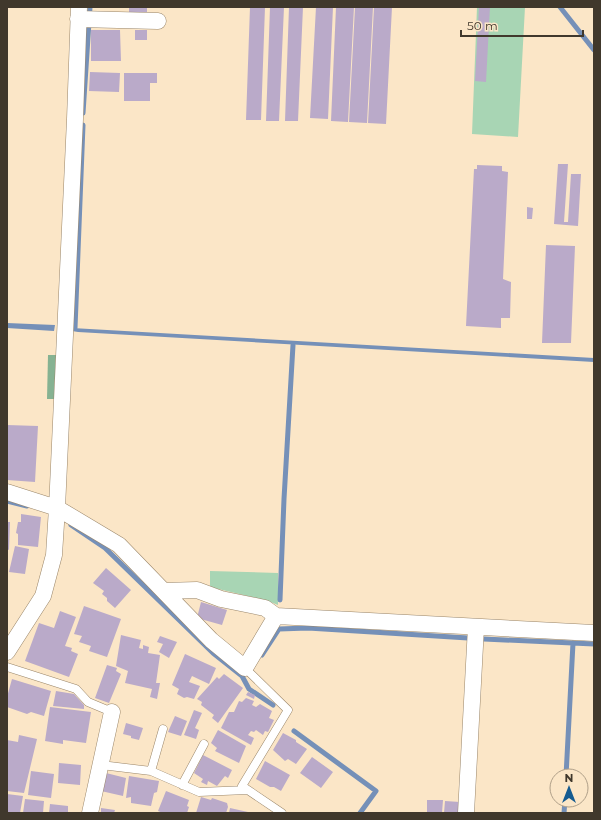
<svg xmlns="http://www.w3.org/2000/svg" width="601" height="820" font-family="Montserrat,sans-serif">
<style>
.green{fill:#a8d5b4}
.forest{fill:#86b292}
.water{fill:#7590b8}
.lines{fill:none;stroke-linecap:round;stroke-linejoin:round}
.stream{stroke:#7590b8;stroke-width:5}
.building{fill:#baaac9}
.lane-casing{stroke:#9a866a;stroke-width:9}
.street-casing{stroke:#9a866a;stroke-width:17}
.lane{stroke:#fff;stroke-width:8}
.street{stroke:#fff;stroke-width:16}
</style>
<rect width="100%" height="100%" fill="#fbe6c7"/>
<path class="green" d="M477,7H525L518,137L472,134Z
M210,571L278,573V605L268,601L210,587Z"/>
<path class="forest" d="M48,355H56L54,399H47Z"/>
<path class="water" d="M7,323L55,325L54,331L7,328Z
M72,328L594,358V362L78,332L72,331Z"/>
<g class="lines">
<path class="stream" d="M560,7L594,50
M83,113L90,7
M75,328L83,125
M7,501L27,506
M71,525L105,548L213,653L242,676L249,689L273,705
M280,600L284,499L293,345
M262,655L279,629L308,628L484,639L594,644
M294,731L376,791L360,813
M566,776L573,643
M564,813L565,800"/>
</g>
<path class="building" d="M129,7H147V12H129Z
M250,7H265L261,120H246Z
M270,7H284L279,121H266Z
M289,7H303L298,121H285Z
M316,7H333L328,119L310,118Z
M336,7H354L348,122L331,121Z
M355,7H373L367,123L349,122Z
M374,7H392L386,124L368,123Z
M479,7H490L486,82L475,81Z
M91,30H120L121,61H91Z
M135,30H147V40H135Z
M90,72L120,73L119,92L89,91Z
M124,73H157V83H150V101H124Z
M558,164H568L564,222H568L571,174H581L578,226L554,224Z
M477,165L502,166V171L508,172L503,279L511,282L510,318H501V328L466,326L474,169H477Z
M527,207L533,208L532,219H527Z
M546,245L575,246L571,343H542Z
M7,425L38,426L35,482L7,480Z
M21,514L41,517L38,547L18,545V534L16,533L18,522H21Z
M7,522H10L9,550L7,549Z
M15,546L29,549L25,574L9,572Z
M106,568L131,590L115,608L107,601V598L102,594L104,591L93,583Z
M201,602L227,610L222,625L197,618Z
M84,606L121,619L107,657L89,651L91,646L79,642L82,636L74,634Z
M60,611L76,617L65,646L72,648L71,651L78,654L69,677L25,661L39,623L54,628Z
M121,635L141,640L139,648L143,649V645L149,647L148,653L160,655L156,683H160L157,699L150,697L152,689L125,683L128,671L116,666Z
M160,636L177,642L169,658L159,652L163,644L157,642Z
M185,654L216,668L209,684L192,676L189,682L200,686L194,699L187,697L184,698L177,694L179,689L172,685Z
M107,665L117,668L116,671L121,674L109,703L95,698Z
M224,674L243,688L218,723L212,718L214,715L201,705L202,702L197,699L217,677L219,679Z
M12,679L51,691L44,716L31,712L27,714L7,707V697Z
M56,691L74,694L84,705V709L53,706Z
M248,692L255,695L254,699L246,695Z
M246,698L254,701L252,705L256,707L260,704L272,711L269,718L274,720L268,732L265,731L263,735L256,730L254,732L251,731L248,735L254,738L251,745L221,728L229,712H234L239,701L242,702Z
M50,707L91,712L86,743L63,740V744L45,741Z
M194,710L202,713L195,728L199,730L196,739L184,735Z
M175,716L187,721L181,736L168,732Z
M126,723L143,728L139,740L131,738V736L123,734Z
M218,730L246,746L239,763L215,751L217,748L211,743Z
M283,733L296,740V742L307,749L296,764L288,759L285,761L273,750Z
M19,735L37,739L24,793L7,791V740L18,742Z
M203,755L232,770L228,778L225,776L217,786L208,781L207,785L201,782L203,779L194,773Z
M312,757L333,772L321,788L300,773Z
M265,761L290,775L281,791L274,787H270L256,779Z
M59,763L81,765L80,785L58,783Z
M31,771L54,774L51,798L28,795Z
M106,773L126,778L123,796L101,791Z
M129,776L159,781L157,792L154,793L151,806L131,803V797L126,798Z
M166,791L189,800L187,806L189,807L187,813H163L158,811Z
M7,794L23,796L20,813H7Z
M201,797L211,800L212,798L227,803L228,807L226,813H196Z
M25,799L44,801L43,813H23Z
M427,800H443L442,813H427Z
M445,801L460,802V813H444Z
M50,804L68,806V813H49Z
M101,808L115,810L114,813H101Z
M230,808L248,812V813H229Z"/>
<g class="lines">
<defs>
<path id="lane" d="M7,667L76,689L88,702L112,712
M245,668L288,710L242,786L282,813
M101,765L151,771L199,792L247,790
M151,771L163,729
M182,785L204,744"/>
<path id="street" d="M78,19L158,21
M7,492L57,508L119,545L211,640L245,668L276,616
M164,591L197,590L221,599L265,608L276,616L594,633
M7,652L43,596L54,555L57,508L75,119L79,7
M90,813L112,712
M466,813L476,627"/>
</defs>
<use href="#lane" class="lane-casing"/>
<use href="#street" class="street-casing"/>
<use href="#lane" class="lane"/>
<use href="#street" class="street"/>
</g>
<rect width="601" height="820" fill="none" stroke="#40382c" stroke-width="16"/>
<g transform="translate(569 788)"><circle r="19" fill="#fbe6c7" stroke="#b0a089"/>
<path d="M0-3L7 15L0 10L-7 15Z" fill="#155b90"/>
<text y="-6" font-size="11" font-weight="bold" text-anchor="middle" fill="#40382c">N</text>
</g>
<path d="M461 30v6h122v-6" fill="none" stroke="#40382c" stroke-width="2"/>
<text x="467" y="30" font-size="12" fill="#40382c" stroke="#fbe6c7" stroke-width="3" paint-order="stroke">50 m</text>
</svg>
